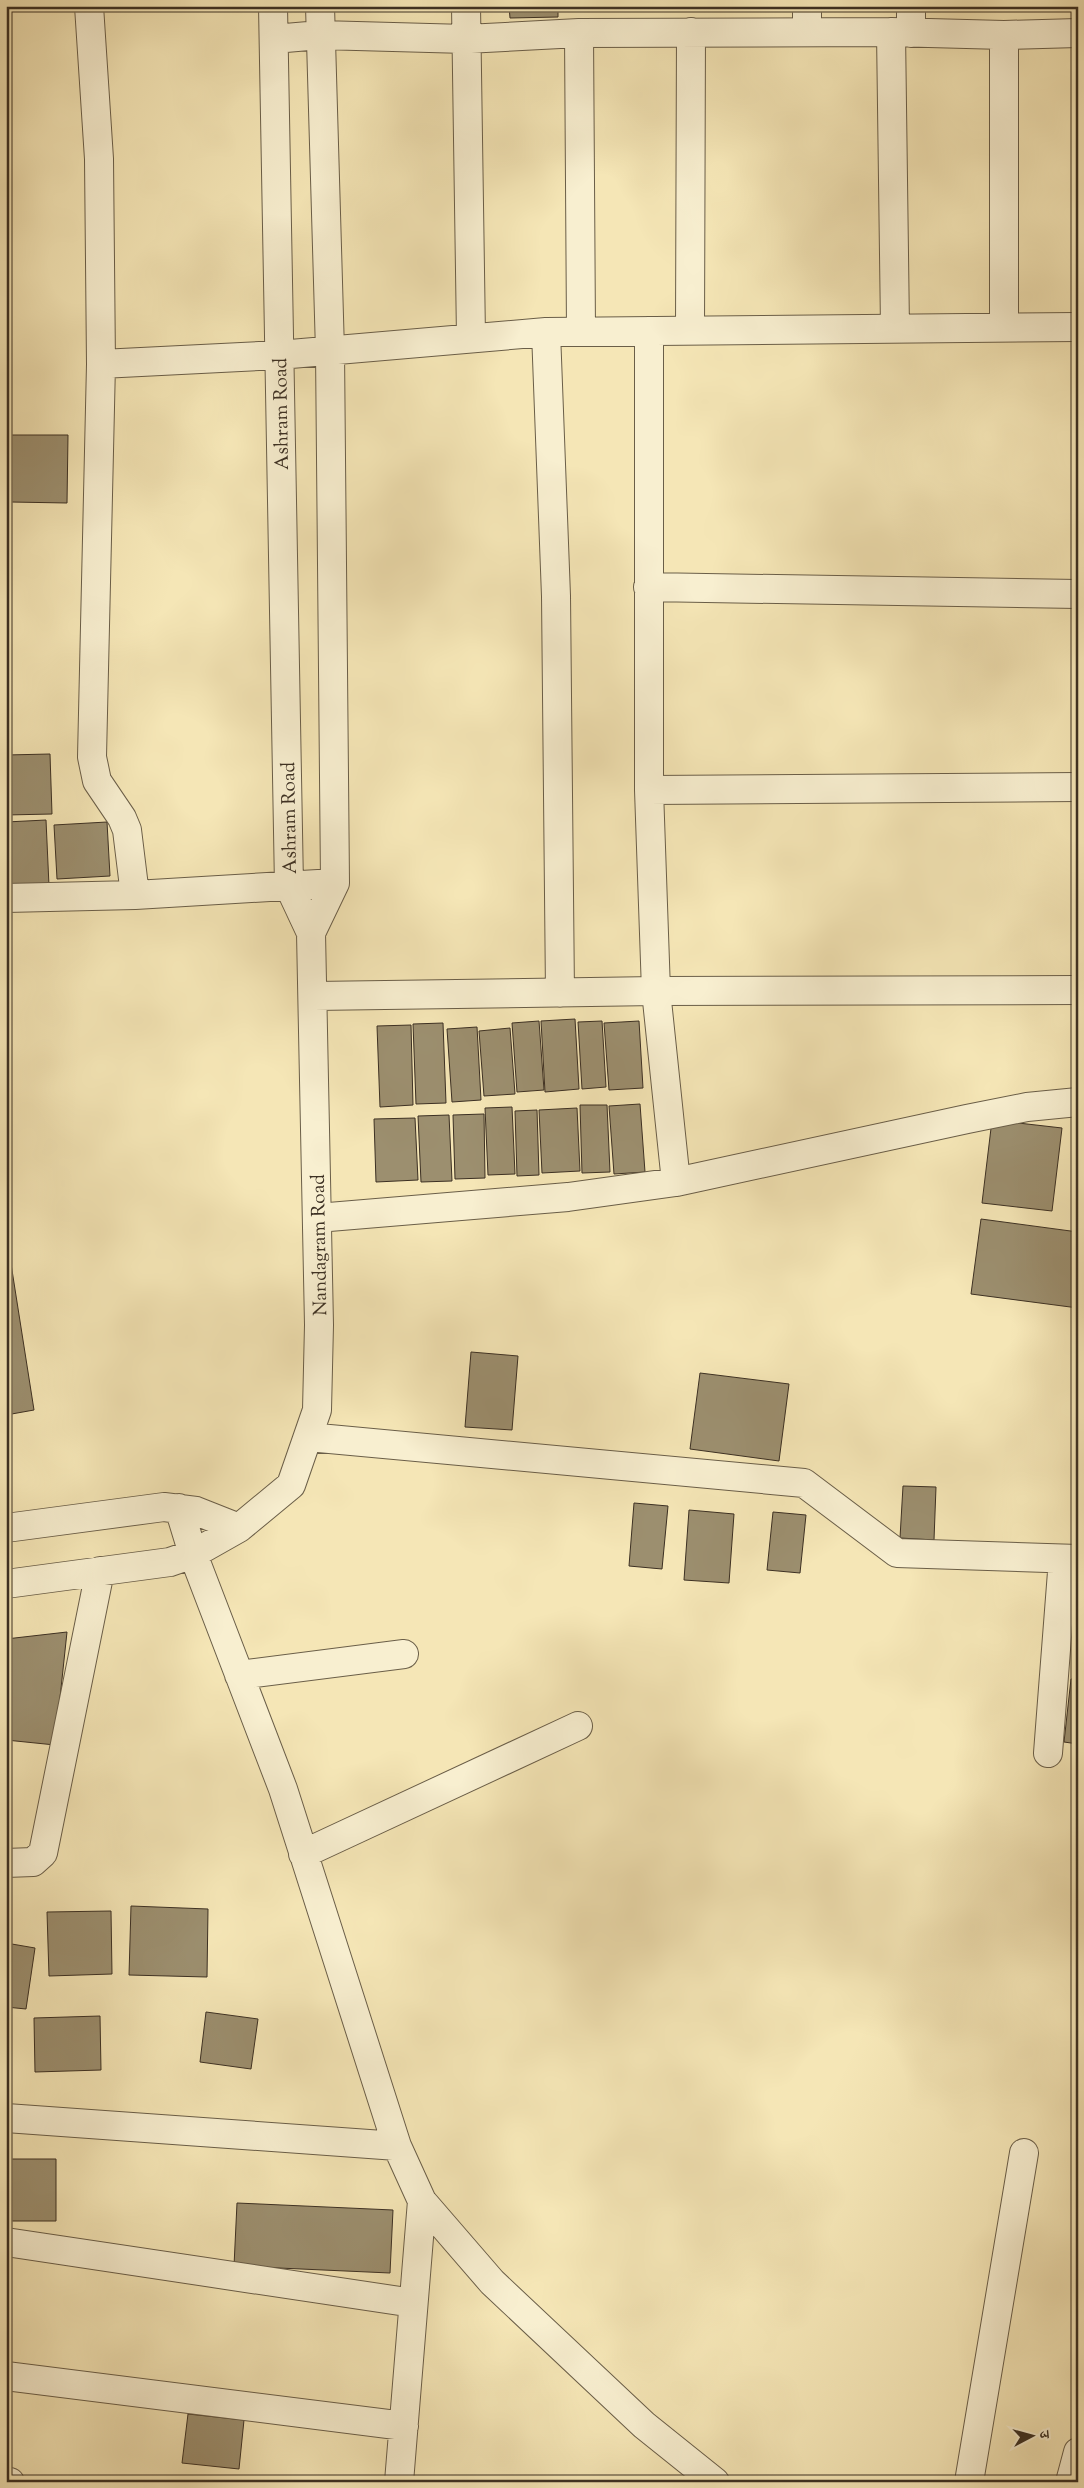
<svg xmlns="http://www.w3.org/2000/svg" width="1084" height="2488" font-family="'Sorts Mill Goudy','Noto Serif Devanagari',serif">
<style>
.building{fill:#9c8f6f;stroke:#3c3023}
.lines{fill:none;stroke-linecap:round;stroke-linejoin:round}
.minor-casing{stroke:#6a5e48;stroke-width:30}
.minor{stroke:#f8efd0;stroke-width:28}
.labels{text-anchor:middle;stroke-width:4;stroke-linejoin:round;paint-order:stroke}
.street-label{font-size:19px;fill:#3c3023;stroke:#f8efd0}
</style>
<rect width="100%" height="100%" fill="#f5e6b6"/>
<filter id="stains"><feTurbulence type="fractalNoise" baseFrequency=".004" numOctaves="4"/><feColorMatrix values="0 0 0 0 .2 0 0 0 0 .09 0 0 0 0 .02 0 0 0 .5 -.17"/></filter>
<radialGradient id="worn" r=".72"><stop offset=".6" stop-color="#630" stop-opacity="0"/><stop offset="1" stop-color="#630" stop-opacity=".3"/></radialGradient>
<path class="building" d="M509,6H558V17L510,18Z
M11,435H68L67,503L11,502Z
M50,754L52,814L6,815V755Z
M46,820L49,886L6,888V822Z
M107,822L110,876L57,879L54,825Z
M575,1019L579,1089L545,1092L541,1021Z
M539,1021L544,1090L517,1092L512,1023Z
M602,1021L606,1087L582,1089L578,1022Z
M639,1021L643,1088L609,1090L604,1023Z
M443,1023L446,1103L416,1104L413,1024Z
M411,1025L413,1105L380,1107L377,1026Z
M477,1027L481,1100L452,1102L447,1029Z
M510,1028L515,1094L484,1096L479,1031Z
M640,1104L645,1172L614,1174L609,1106Z
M580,1105H607L610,1172L582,1173Z
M512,1107L515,1174L488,1175L485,1108Z
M577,1108L580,1171L542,1173L539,1110Z
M537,1110L539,1175L517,1176L515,1111Z
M484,1114L485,1178L455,1179L453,1115Z
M449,1115L452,1181L421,1182L418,1116Z
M415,1118L418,1180L376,1182L374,1119Z
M992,1120L1062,1128L1052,1211L982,1203Z
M981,1219L1078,1232V1308L971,1294Z
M6,1232L34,1410L6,1415Z
M471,1352L518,1356L512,1430L465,1427Z
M700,1373L789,1384L779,1461L690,1449Z
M903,1486L936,1487L934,1540L900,1538Z
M634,1503L668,1506L662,1569L629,1566Z
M689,1510L734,1514L729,1583L684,1580Z
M773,1512L806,1515L800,1573L767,1570Z
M67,1632L55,1745L6,1740V1639Z
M1071,1679H1078V1744L1064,1742Z
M131,1906L208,1909L207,1977L129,1975Z
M111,1911L112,1974L49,1976L47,1912Z
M6,1943L35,1948L26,2009L6,2007Z
M206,2012L258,2019L251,2069L200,2062Z
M100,2016L101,2070L35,2072L34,2018Z
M6,2159H56V2221H6Z
M237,2203L393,2210L390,2273L234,2266Z
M188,2414L244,2420L239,2469L182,2463Z"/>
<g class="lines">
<defs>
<path id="minor" d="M89,6L99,159L101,364L92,757L97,781L122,818L127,830L135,895
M466,6L471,337
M807,6V32
M911,6V33
M891,32L895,328
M579,33L581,331
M1004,35V327
M274,39L320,35L466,39L579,33L891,32L1004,35L1078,33
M690,330L691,32
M649,331V790L656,991L676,1182
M546,332L556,596L560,993
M101,364L279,355L546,332L1078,327
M648,587L1078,594
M649,790L1078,787
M6,898L135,895L335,883
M311,933L335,883L330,351L320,6
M314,996L656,991L1078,990
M317,1218L568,1197L676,1182L967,1119L1027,1107L1078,1102
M308,1437L804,1483L897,1553L1078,1559
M179,1508L193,1554L283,1789L397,2146L422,2201L492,2282L644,2425L715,2482
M6,1528L164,1507L196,1511L239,1528
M6,1584L170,1562L193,1554L239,1528L291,1485L317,1410L319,1325L311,933L289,886L273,6
M239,1675L404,1654
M1048,1753L1063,1559
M303,1854L578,1726
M6,1863L33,1862L43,1853L100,1571
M6,2118L397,2146
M6,2242L413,2303
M6,2376L404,2426
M6,2481L10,2482
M399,2482L422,2201
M969,2482L1024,2153
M1070,2482L1078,2452"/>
</defs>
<use href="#minor" class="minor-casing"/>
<use href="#minor" class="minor"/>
</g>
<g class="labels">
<g class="street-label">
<text transform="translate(280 414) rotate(-91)" y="7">Ashram Road</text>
<text transform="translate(288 818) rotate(-91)" y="7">Ashram Road</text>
<text transform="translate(318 1245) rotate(-91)" y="7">Nandagram Road</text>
</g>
</g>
<rect width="1084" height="2488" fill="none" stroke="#f5e6b6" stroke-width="25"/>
<rect x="8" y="8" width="1069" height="2473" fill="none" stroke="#3c3023" stroke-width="2.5"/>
<rect x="12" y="12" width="1059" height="2463" fill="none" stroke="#3c3023"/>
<g transform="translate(1032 2436) rotate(84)" stroke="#f8efd0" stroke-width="4" paint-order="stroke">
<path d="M0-4L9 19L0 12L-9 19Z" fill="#3c3023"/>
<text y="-8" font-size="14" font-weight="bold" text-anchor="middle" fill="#3c3023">उ</text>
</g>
<rect width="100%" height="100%" filter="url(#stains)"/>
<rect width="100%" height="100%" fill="url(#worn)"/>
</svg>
